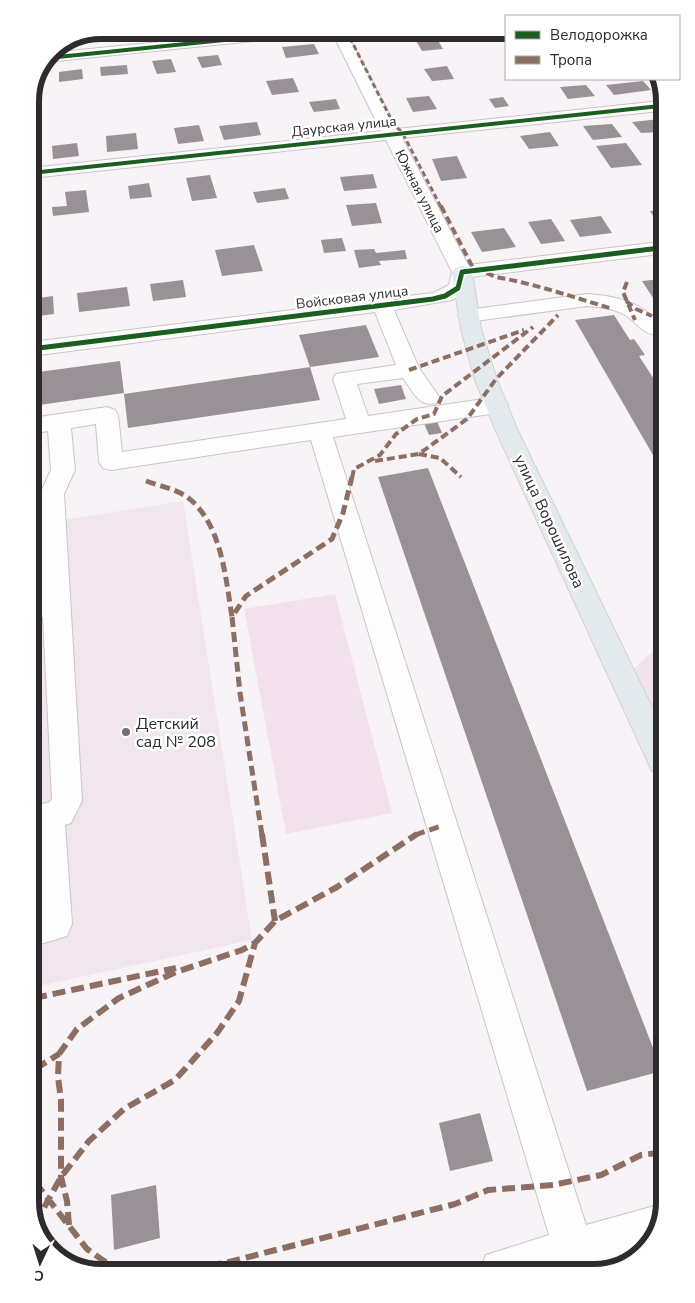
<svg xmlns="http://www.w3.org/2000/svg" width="695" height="1303" font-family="'Nunito Sans',sans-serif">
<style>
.built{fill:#f2e6ee}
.green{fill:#f3e1ed}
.building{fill:#999196}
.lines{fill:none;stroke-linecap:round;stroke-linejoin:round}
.minor-casing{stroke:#c9c5c8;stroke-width:2}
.major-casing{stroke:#d3d0d2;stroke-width:2}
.minor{fill:#fefdfe;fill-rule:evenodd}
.major{fill:#e3eaed;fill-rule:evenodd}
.quiet-far3{stroke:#8d6e63;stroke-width:3;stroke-dasharray:5.5 3;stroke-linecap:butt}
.quiet-far2{stroke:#8d6e63;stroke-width:4;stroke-dasharray:8 4;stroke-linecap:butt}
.quiet-far1{stroke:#8d6e63;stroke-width:5;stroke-dasharray:10 5;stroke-linecap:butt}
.quiet{stroke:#8d6e63;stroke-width:6;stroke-dasharray:13 6;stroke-linecap:butt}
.cycleway-far1-casing{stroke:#fff;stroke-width:5.5}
.cycleway-casing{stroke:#fff;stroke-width:8}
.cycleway-far1{stroke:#1b5e20;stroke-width:4}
.cycleway{stroke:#1b5e20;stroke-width:5}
.poi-dot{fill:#757073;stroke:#fff;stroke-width:2}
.labels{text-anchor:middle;stroke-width:5;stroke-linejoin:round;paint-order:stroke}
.far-street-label{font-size:14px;fill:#2e2a2d;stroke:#fff}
.street-label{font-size:16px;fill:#2e2a2d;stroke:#fff}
.poi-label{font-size:16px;fill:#2e2a2d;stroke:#fff;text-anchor:start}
.rim{fill:none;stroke:#2e2a2d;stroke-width:6}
</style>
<rect width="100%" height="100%" fill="#f8f3f6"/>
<path class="built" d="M183,501L252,940L34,987L32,525Z"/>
<path class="green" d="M335,594L392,813L286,834L244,609Z
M662,643L663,753L627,675Z"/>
<path class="building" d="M101,30H116L118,37L89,40L88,35Z
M146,30H172L173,33L147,35Z
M452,30H474L480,39L459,41Z
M436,37L443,49L422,51L415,39Z
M314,44L319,54L286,58L282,47Z
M218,55L222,65L202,68L197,57Z
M171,59L176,72L157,74L152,61Z
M127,65L128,74L101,76L100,67Z
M447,66L454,79L432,81L424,69Z
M82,69L83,79L59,82V72Z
M293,78L299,92L272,95L266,81Z
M643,81L651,90L614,95L606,85Z
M586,85L595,96L568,99L560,87Z
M429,96L437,109L413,112L406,98Z
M503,97L509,106L495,108L489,99Z
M336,99L340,109L314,112L309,102Z
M660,119V132L641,133L632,122Z
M257,122L261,135L224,140L219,126Z
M612,124L622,137L593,140L583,126Z
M199,125L204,141L178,144L174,128Z
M550,132L559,146L529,149L520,136Z
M136,133L138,149L107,152L106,136Z
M77,143L79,156L53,159L52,146Z
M626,143L642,165L611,168L596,146Z
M457,156L467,178L441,181L432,159Z
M373,174L377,188L344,191L340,177Z
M210,175L217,198L192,201L186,178Z
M149,183L152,197L130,199L128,186Z
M285,188L289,199L257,203L253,192Z
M86,190L89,212L53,216L52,207L67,206L65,192Z
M376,203L382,223L352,226L346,205Z
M660,210V227L650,211Z
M601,216L612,233L580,237L570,220Z
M551,219L565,241L541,244L528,222Z
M504,228L516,247L482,252L471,232Z
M342,238L346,251L324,253L321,240Z
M254,245L263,271L222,276L215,250Z
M374,249L376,253L405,250L407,259L379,261L381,265L359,268L354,250Z
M661,279V307H659L642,281Z
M183,280L186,297L153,301L150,284Z
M127,287L130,306L79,312L77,293Z
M53,296L54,314L31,317V299Z
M614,315L630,340L634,339L645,355L639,356L661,390V469L575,320Z
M366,325L379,357L310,367L299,335Z
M120,361L124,393L32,406L31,373Z
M310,367L320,400L128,428L124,394Z
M401,385L406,399L379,404L374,389Z
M436,419L442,433L429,435L423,421Z
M428,468L662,1071L587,1091L378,477Z
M480,1113L493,1161L450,1171L439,1123Z
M156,1185L160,1238L114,1250L111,1195Z"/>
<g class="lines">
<defs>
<path id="minor" d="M279,30H329L322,34L46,62L50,53Z
M331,30H345L397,129L660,101V111L402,138L468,265L660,242V254L471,277L465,292L452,300L394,310L419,368L440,398L437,403C419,408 413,391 403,378L357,384L368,416L497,397L505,400L508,405L505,410L497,413L333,437L586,1225L658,1205L664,1208L653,1241L645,1249L576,1268L480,1269L486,1255L549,1235L311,440L111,470L103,468L99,462L96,424L71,428L75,470L64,494L82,801L71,823L65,825L72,924L67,936L34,946V912L38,911L33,807L50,802L52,799L43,617L33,614L32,594L42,595L40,494L51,470L48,431L32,434V418L107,407L115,410L118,415L122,452L346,419L333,379L336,374L396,365L375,312L31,356V342L433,293L449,285L452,272L386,140L31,178L30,168L381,131Z
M587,294C614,296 640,301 658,322H661V334C643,337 639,323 625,315C613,308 600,307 587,306L468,322L461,320L458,316L461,312L468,310Z"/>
<path id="major" d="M462,266L469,268L472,272L481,329L497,380L517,429L663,730V775L652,771L495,429L475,380L461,329L452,272L455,268Z"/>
</defs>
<use href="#minor" class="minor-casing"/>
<use href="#major" class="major-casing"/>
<use href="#minor" class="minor"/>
<use href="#major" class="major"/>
<path class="quiet-far3" d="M346,30L394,125L402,132L441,207"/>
<path class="quiet-far2" d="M441,206L473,268C485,270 492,277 501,278C539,285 576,298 613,309
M627,282L623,292L635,320
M626,301L636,309L652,316
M393,304L402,291
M409,370L524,330
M419,454L440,458L461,477
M375,461L419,454L467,419L496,379L558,315
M352,478L354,469L380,455L396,434L417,419L434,414L442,396L533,327"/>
<path class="quiet-far1" d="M146,481C162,487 179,489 192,501C222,528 226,580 232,617
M262,835L240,693L232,617L246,596L332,539L343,513L352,477
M415,835L441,826"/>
<path class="quiet" d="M262,834L275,921
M34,998L176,968
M35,1069L59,1054
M35,1182L87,1249L121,1273
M35,1224L61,1177L89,1141L124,1109L175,1080L217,1033L239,1001L255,943
M69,1225L67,1201L61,1177V1100L58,1077L59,1054L77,1029L119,998L176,972L242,950L255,943L275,921L337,887L417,834
M152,1272L225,1263L455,1204L488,1190L553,1185L601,1175L641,1155L665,1152"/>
<defs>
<path id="cycleway-far1" d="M48,58L322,30
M31,173L660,106"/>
<path id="cycleway" d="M31,349L433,299L445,296L458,288L462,272L660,248"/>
</defs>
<use href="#cycleway-far1" class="cycleway-far1-casing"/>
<use href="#cycleway" class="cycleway-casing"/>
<use href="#cycleway-far1" class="cycleway-far1"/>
<use href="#cycleway" class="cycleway"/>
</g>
<circle class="poi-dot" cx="126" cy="732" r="5"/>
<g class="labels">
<g class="far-street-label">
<text transform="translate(344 126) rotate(-6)" y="5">Даурская улица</text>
<text transform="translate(420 191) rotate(63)" y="5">Южная улица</text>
<text transform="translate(352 297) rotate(-7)" y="5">Войсковая улица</text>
</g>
<g class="street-label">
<text transform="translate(550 521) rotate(65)" y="6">улица Ворошилова</text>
</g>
<g class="poi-label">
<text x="136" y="729">Детский<tspan x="136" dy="18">сад № 208</tspan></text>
</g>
</g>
<path d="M0 0H695V1303H0ZM101 39H594A62 62 0 0 1 656 101V1202A62 62 0 0 1 594 1264H101A62 62 0 0 1 39 1202V101A62 62 0 0 1 101 39Z" fill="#fff" fill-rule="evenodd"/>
<path class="rim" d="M101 39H594A62 62 0 0 1 656 101V1202A62 62 0 0 1 594 1264H101A62 62 0 0 1 39 1202V101A62 62 0 0 1 101 39Z"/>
<rect x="505" y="15" width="175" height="65" fill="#ffffff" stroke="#abaaab"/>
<rect x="515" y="31" width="25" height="8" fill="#1b5e20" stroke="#abaaab"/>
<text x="550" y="40" font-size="15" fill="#2e2a2d">Велодорожка</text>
<rect x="515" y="56" width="25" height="8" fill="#8d6e63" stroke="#abaaab"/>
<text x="550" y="65" font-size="15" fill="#2e2a2d">Тропа</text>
<g transform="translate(40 1263) rotate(184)" stroke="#ffffff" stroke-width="4" paint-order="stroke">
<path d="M0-4L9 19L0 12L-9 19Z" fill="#2e2a2d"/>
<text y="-8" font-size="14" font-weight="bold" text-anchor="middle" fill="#2e2a2d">С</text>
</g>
</svg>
